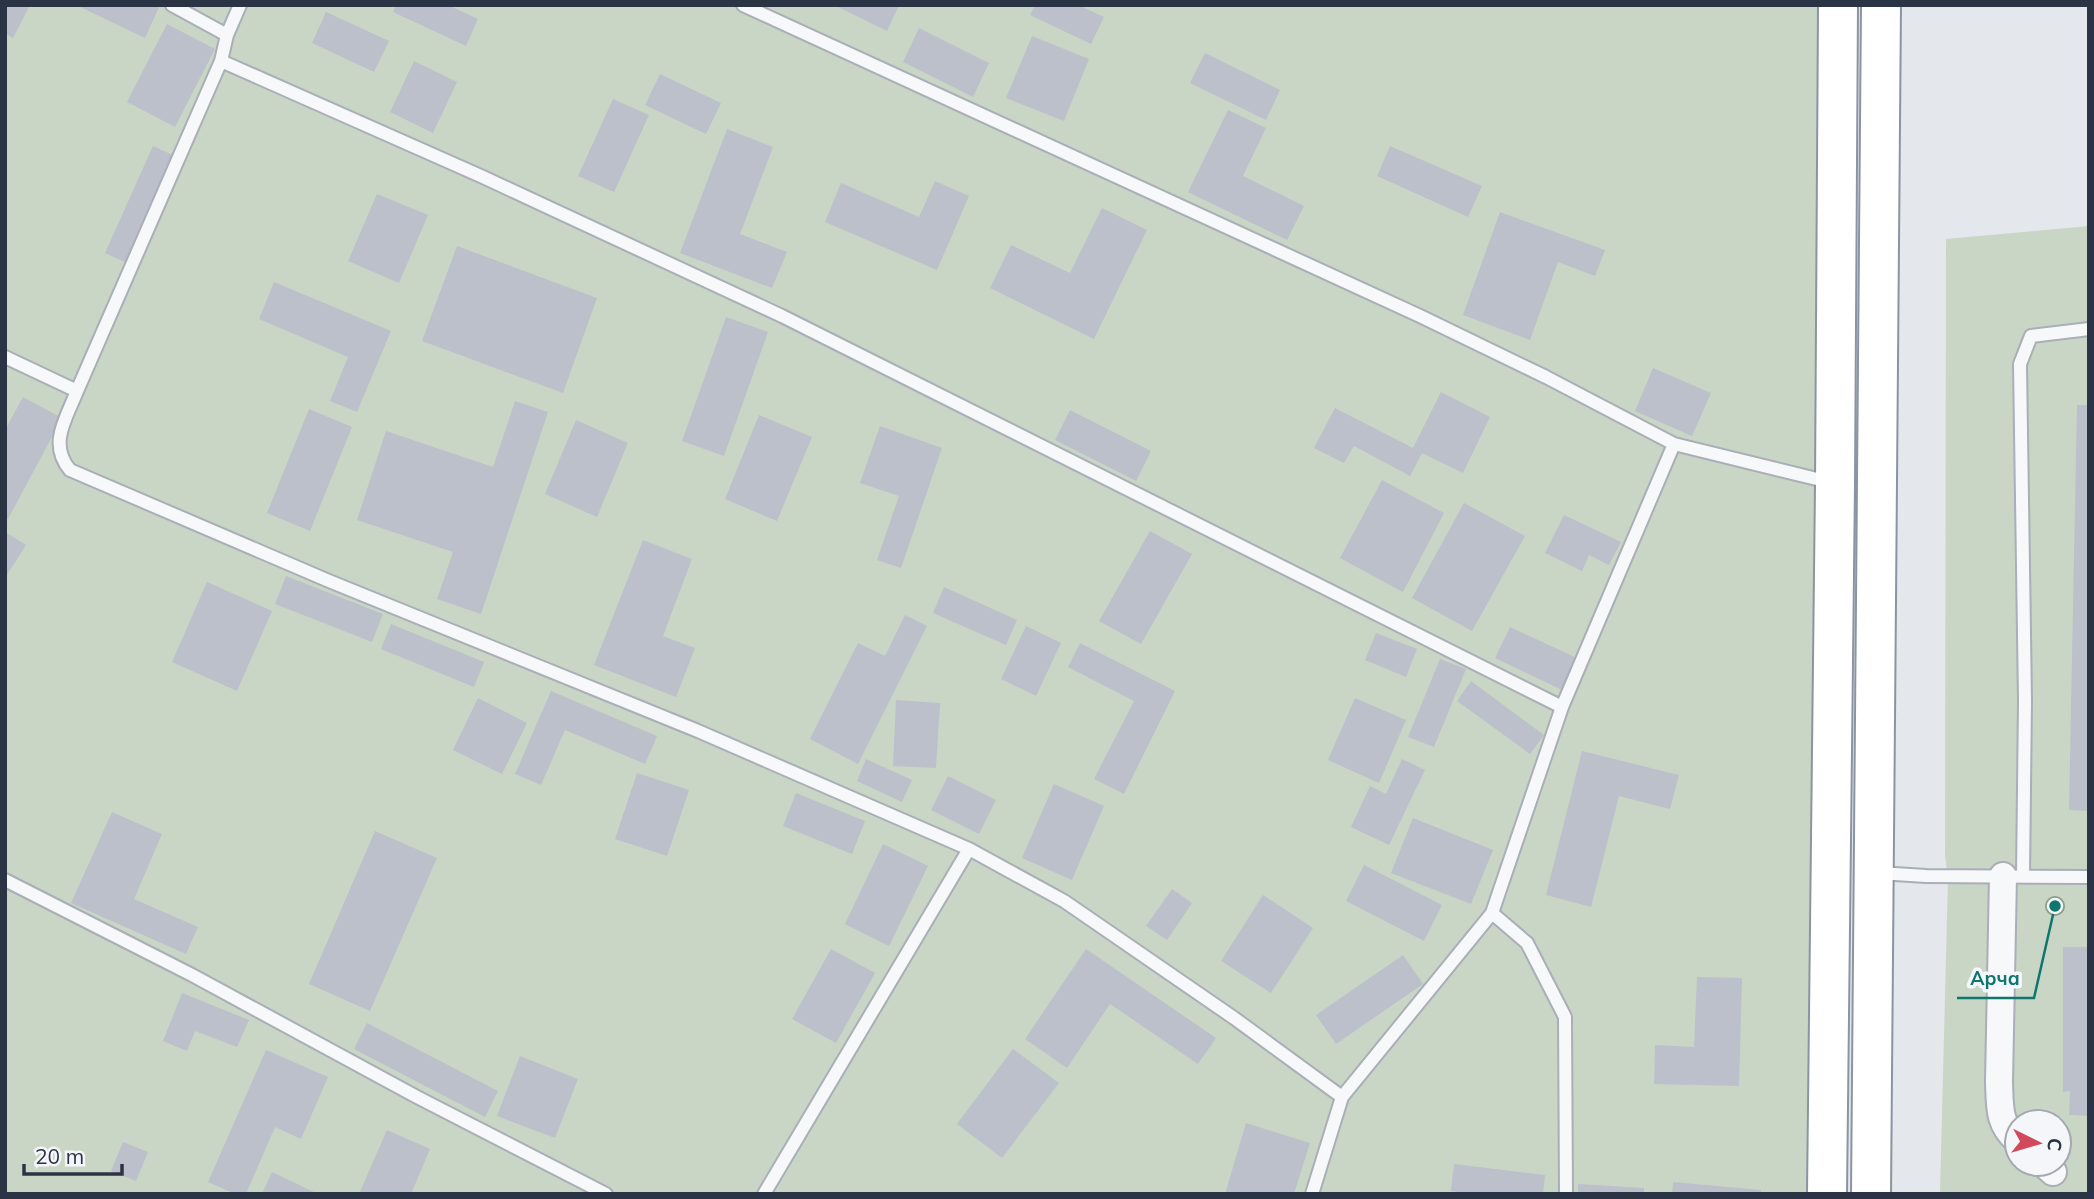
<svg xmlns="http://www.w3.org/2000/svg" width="2094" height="1199" font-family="Mulish,sans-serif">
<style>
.green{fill:#c9d6c5;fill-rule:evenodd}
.building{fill:#bbc0ca}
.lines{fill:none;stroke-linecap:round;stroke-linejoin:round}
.lane-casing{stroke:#a9aeb7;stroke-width:16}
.street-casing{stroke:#a9aeb7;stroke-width:30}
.highway-casing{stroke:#8b94a3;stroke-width:42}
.lane{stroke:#f7f8fa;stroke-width:12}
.street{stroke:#f7f8fa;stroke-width:26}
.highway{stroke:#fff;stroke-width:38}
.tree{fill:#899d89}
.leader{fill:none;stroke:#0f766e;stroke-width:2.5}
.callout-dot{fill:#0f766e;stroke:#f4f6f9;stroke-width:2.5}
.callout-label{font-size:19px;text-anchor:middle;font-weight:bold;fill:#0f766e;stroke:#f4f6f9;stroke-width:7;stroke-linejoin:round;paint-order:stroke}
</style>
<rect width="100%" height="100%" fill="#e4e7ec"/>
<path class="green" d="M5,5H1828L1810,1194H5Z
M2089,226V1194H1940L1948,877L1945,856L1946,239ZM2017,1122H2059V1164H2017Z"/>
<path class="building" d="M5,5H30L13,38L5,33Z
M76,5H160L145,38Z
M396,5H448L478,19L466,46L393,12Z
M834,5H899L887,31Z
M1035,5H1078L1104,17L1091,44L1030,15Z
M326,12L389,41L374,72L312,43Z
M167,24L215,49L175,127L127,102Z
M919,28L989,63L973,97L903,62Z
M1032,36L1089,59L1064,121L1006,98Z
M1205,53L1280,90L1266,120L1190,83Z
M414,61L457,82L433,133L390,112Z
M660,74L721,103L706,134L645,105Z
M613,99L649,115L614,192L578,176Z
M1228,110L1266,128L1243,176L1304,206L1287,240L1188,192Z
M727,129L773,147L740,234L787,252L772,288L680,253Z
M153,146L177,157L129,264L105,253Z
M1390,146L1482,186L1468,217L1377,176Z
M935,181L969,196L937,270L825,222L841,183L919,217Z
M377,194L428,215L399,283L348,261Z
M1102,208L1147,230L1094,339L990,288L1011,245L1070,273Z
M1500,212L1605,250L1595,276L1558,262L1530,340L1463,315Z
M457,246L597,298L563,393L422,341Z
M274,282L391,331L357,412L330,401L348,357L259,319Z
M726,317L768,332L724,456L682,441Z
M1653,368L1711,393L1692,436L1635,411Z
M1441,392L1490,417L1463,473L1422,453L1410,476L1354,446L1344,463L1314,448L1335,408L1413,448Z
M23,397L62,418L8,519L5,518V430Z
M515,401L548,412L481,614L437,599L453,552L357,520L386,431L493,467Z
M2077,405H2089V811L2069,810Z
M309,409L352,427L310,531L267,513Z
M1070,410L1151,451L1136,481L1055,440Z
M759,415L812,437L777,521L725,499Z
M576,420L628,443L597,517L545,494Z
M880,426L942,448L901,568L877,560L899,496L860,483Z
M1382,480L1444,513L1403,592L1340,558Z
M1464,503L1525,536L1472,631L1412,598Z
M1564,515L1621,542L1609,565L1589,555L1582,571L1545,553Z
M1150,531L1192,554L1141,644L1099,621Z
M5,532L26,545L5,578Z
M643,540L692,559L663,636L695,648L676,697L594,665Z
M286,576L383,614L372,642L275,604Z
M207,582L272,611L237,691L172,662Z
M944,587L1017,620L1006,645L933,613Z
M905,615L927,626L858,764L810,739L858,643L885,656Z
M391,624L484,662L474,687L381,649Z
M1026,626L1061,643L1036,696L1001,679Z
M1510,627L1579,659L1564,691L1495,658Z
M1376,633L1417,649L1406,677L1365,660Z
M1080,643L1175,691L1124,794L1094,779L1134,701L1068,667Z
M1440,659L1466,669L1434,747L1408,737Z
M1471,681L1544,735L1530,754L1457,701Z
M551,691L657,736L645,764L565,730L541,785L515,774Z
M478,698L527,723L502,774L453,750Z
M1355,698L1406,720L1379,783L1328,760Z
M896,700L940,703L936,768L893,766Z
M1582,751L1679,775L1670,809L1619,796L1591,907L1546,895Z
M866,759L912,780L902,802L857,781Z
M1402,759L1425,770L1389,845L1351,827L1370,786L1386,794Z
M637,773L689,790L667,856L615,839Z
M948,776L996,800L979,834L931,810Z
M1054,784L1104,806L1072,880L1022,858Z
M796,793L865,821L852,854L783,826Z
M112,812L162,834L134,899L198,927L186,954L71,903Z
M1413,818L1493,850L1471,904L1391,873Z
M375,831L437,858L370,1011L309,984Z
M883,844L928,866L889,946L845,924Z
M1364,865L1442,905L1424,941L1346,901Z
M1172,889L1192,903L1167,940L1146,926Z
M1263,895L1313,928L1271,993L1221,961Z
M2063,947H2089V1116L2069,1115L2070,1091L2063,1092Z
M831,949L875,973L836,1043L792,1019Z
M1086,949L1216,1038L1198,1064L1110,1004L1067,1068L1025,1039Z
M1403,955L1423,984L1336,1044L1316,1015Z
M1697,977L1742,978L1739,1086L1654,1084L1655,1045L1694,1047Z
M182,993L249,1020L237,1047L195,1031L187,1051L163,1041Z
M367,1023L498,1091L485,1117L354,1049Z
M1013,1049L1059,1083L1002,1158L957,1124Z
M266,1050L328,1077L301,1139L275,1127L246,1194H235L208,1182Z
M520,1056L578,1079L555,1138L497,1116Z
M1246,1123L1310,1143L1294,1194H1225Z
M387,1130L430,1149L411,1194H359Z
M123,1142L148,1152L136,1181L111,1171Z
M1454,1164L1545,1175L1543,1194H1473L1451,1191Z
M272,1172L318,1194H262Z
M1673,1182L1761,1190V1194H1672Z
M1578,1184L1644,1188V1194H1578Z"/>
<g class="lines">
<defs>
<path id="lane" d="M172,5L227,35
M743,5L1420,316L1546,377L1674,444
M221,61L483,177L782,316L1562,707
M5,357L77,391C66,419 48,444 70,470L329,581L698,731L969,849L1064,901L1234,1018L1342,1097L1492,913
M77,391L221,61L227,35L240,5
M1879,873L1926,876L2089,877
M2023,876L2025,701L2020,364L2031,336L2089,329
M5,880L192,975L417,1097L606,1194
M764,1194L969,849
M1312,1194L1342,1097
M1566,1194L1565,1017L1527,943L1492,913L1562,707L1674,444L1829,482"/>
<path id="street" d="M2003,876L1999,1082C2000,1107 1998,1123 2017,1140
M2044,1164L2053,1172"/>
<path id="highway" d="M1827,1194L1835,484L1838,5
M1871,1194L1881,5"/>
</defs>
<use href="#lane" class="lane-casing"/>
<use href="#street" class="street-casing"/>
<use href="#highway" class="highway-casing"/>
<use href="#lane" class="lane"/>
<use href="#street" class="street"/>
<use href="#highway" class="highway"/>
</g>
<circle class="tree" cx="2055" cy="906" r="10"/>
<path class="leader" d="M2055 906L2034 998H1957"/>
<circle class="callout-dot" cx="2055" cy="906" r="7"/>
<g class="callout-label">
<text x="1995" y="985">Арча</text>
</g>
<rect width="2094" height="1199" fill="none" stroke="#2b3445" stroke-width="14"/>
<g transform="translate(2038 1143) rotate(95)"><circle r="33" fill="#f4f6f9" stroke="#a4a8b1" stroke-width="2"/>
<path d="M0-5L12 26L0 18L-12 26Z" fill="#d1495b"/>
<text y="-10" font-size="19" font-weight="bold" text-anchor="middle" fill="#2b3445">С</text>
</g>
<path d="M24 1164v10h98v-10" fill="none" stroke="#2b3445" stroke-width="3.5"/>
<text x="35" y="1164" font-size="21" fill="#2b3445" stroke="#f4f6f9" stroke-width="5" paint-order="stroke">20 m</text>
</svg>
